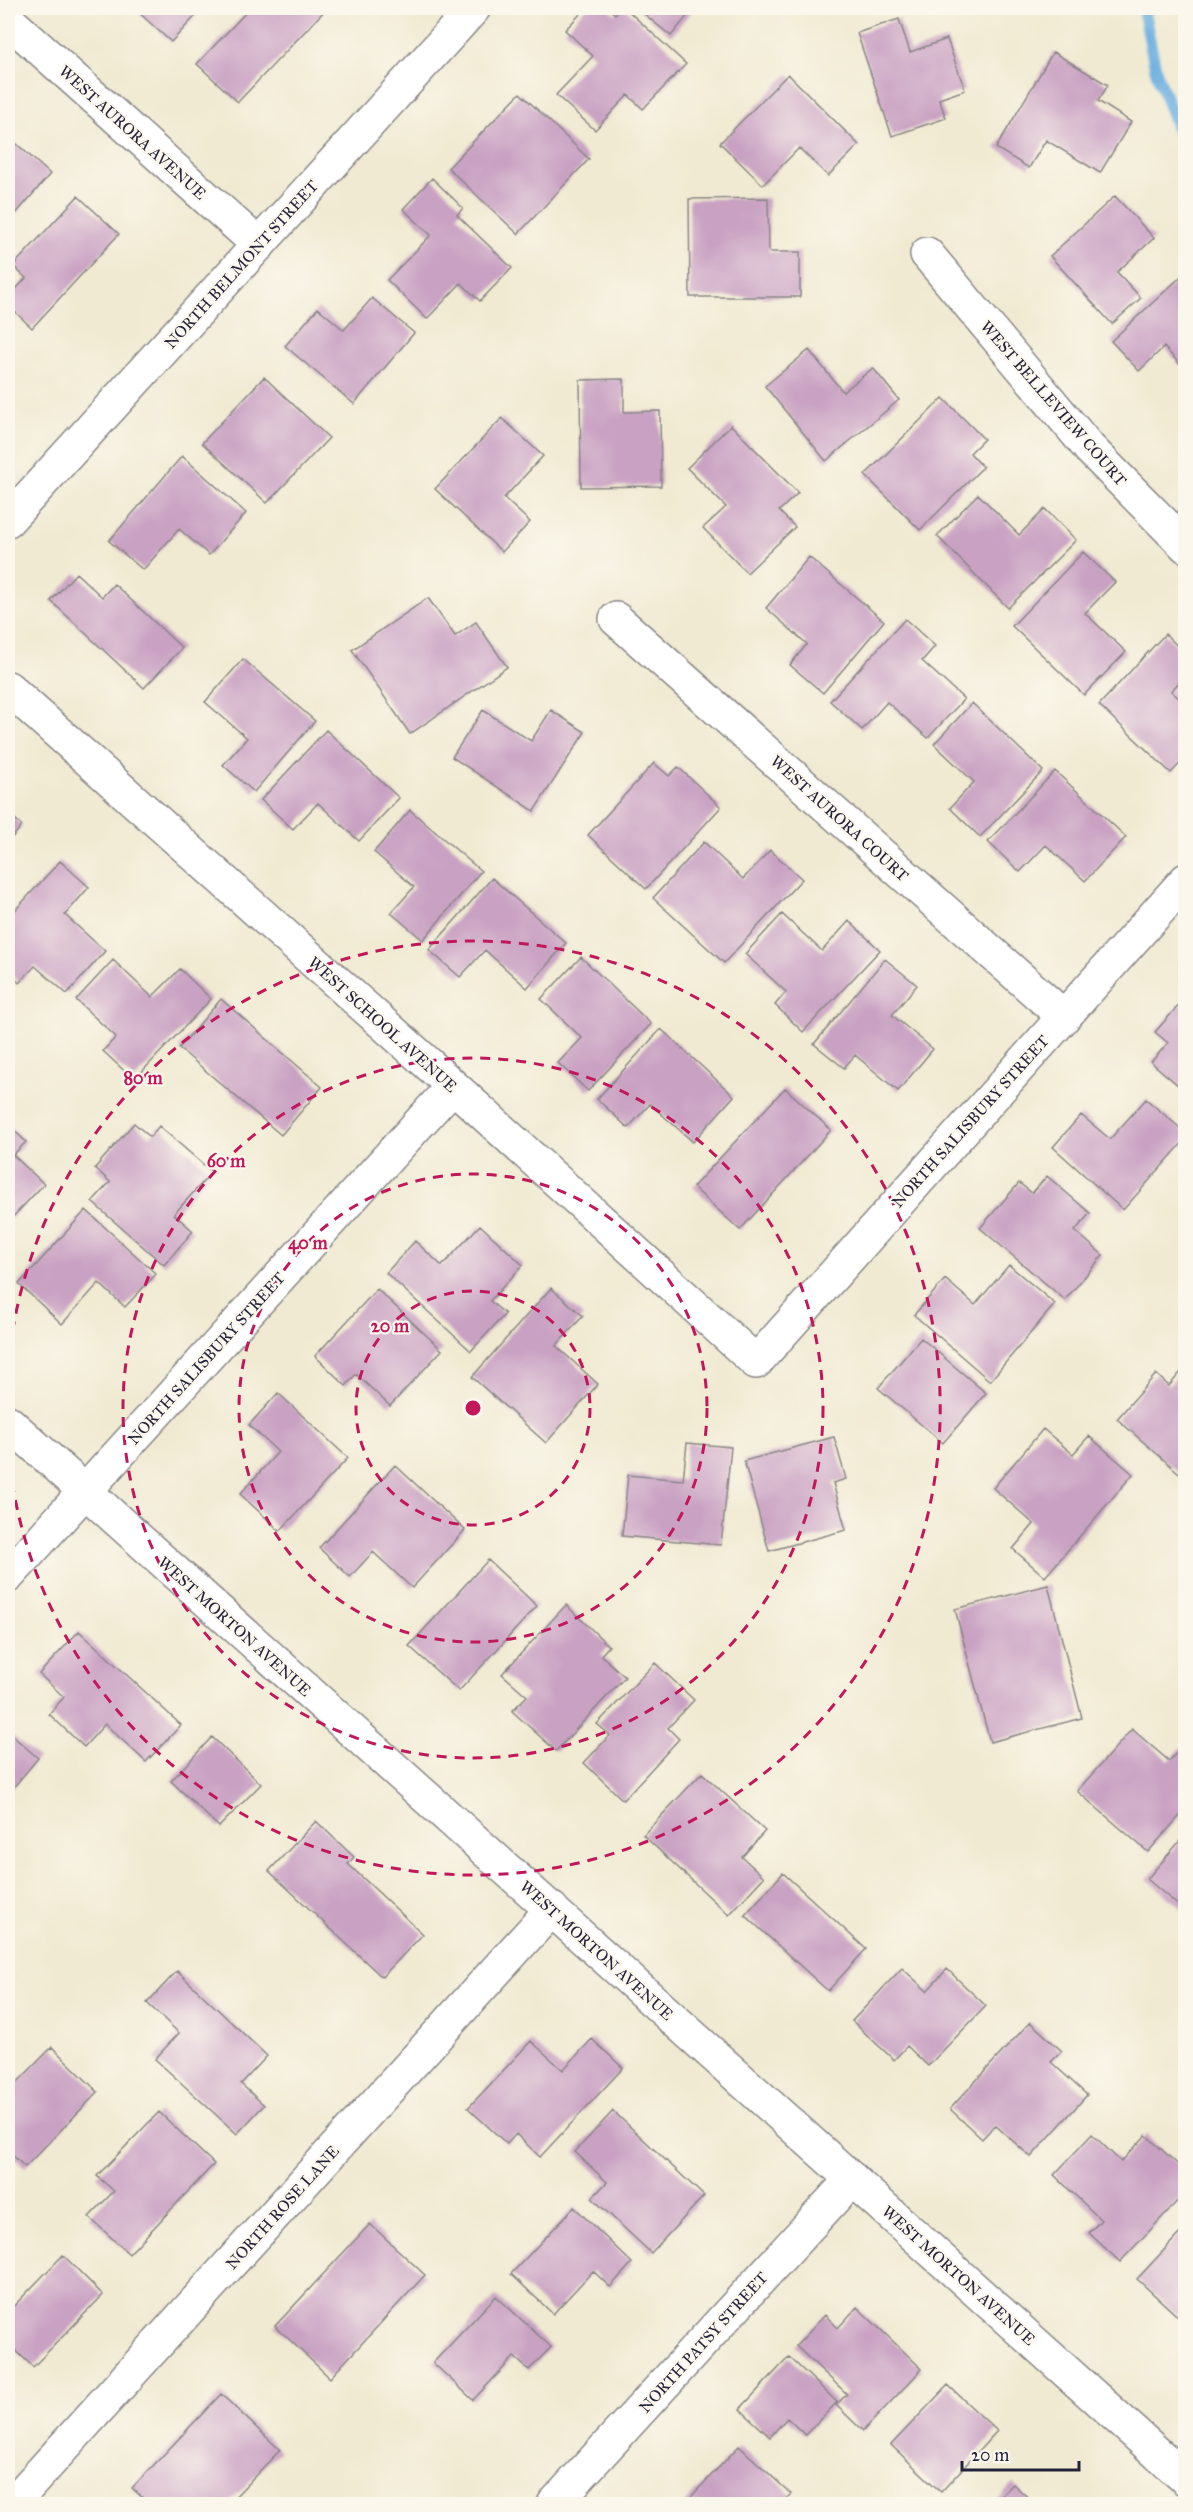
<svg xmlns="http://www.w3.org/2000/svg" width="1193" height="2512" font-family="'IM FELL Great Primer',serif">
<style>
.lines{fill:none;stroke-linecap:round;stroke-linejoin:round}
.stream{stroke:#6aafe0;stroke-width:12}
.building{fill:#c9a1c3}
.minor-casing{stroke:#898686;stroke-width:36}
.secondary-casing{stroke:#898686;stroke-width:36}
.minor{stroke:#fff;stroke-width:33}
.secondary{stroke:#fff;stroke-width:33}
.ring{fill:none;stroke:#c2185b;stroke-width:3;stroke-dasharray:10 8}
.labels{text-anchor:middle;stroke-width:4.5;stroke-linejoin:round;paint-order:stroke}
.street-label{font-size:16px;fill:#22223b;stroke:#fbf7ec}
.centre{fill:#c2185b;stroke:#fbf7ec;stroke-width:3}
.ring-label{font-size:18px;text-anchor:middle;font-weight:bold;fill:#c2185b;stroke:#fbf7ec;stroke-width:4.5;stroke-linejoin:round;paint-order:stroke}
</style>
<rect width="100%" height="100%" fill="#fbf7ec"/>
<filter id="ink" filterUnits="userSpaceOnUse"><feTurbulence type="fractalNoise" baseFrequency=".0167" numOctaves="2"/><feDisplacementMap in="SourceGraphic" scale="12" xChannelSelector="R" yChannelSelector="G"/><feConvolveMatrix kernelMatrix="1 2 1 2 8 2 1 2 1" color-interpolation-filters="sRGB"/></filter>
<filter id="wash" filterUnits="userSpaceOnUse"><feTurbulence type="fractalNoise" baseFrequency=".008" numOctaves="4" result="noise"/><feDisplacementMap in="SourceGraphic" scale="24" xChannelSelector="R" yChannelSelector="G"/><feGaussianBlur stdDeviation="1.35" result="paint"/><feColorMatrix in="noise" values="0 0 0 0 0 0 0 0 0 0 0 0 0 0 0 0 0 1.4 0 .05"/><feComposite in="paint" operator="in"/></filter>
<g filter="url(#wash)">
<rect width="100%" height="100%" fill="#f0ead2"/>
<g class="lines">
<path class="stream" d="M1143,8L1156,71L1186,152"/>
</g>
<g id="blocks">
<path class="building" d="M134,8H203L171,42Z
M250,8H327L238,102L197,64Z
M586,8H608L615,14L621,8H625L686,64L643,109L628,95L595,130L556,95L593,56L565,30Z
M637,8H694L671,36Z
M899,19L910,52L947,39L965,90L939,99L946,118L892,136L857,33Z
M1053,52L1108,85L1098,101L1131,122L1100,173L1046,140L1029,168L996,148Z
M788,74L859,145L828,176L799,148L763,185L720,143Z
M520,93L589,159L518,234L448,168Z
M8,136L50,174L8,223Z
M432,178L463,208L457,215L512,268L480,301L461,283L427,319L387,280L431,235L403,209Z
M78,196L119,234L32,328L8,305V298L26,278L13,266Z
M1115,196L1154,238L1117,272L1141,298L1112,324L1050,256Z
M768,198L769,252H800V297H690L689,199Z
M1186,272V371L1164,347L1139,371L1111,341Z
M372,298L414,333L354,404L285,346L318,308L344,330Z
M809,350L843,392L873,368L899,400L826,461L765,386Z
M264,377L329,438L267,503L202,443Z
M624,379V412L660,411L661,486L581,487L580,380Z
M943,398L984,439L970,453L983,467L920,530L865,475Z
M502,418L543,456L504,498L530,522L502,552L435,489Z
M731,425L798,493L779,511L795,527L747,573L703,528L726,507L687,468Z
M182,456L246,513L209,555L179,529L143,570L109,541Z
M978,494L1019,535L1045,509L1076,540L1008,608L937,536Z
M1083,552L1115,582L1085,613L1126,652L1084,695L1012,626Z
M809,557L884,621L823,693L790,665L807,644L766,608Z
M76,573L102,597L114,584L182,648L144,688L51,601Z
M428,598L455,636L476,622L507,667L410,734L352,650Z
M905,619L935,646L922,661L964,699L928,738L887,702L862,730L830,701Z
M1165,634L1186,654V675L1171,691L1186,705V757L1171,773L1099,705Z
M243,659L315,721L254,792L223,765L247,738L205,702Z
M972,703L1043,771L980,837L950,808L974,782L934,744Z
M483,710L531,741L551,710L585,732L534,811L452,757Z
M326,730L399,798L359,841L318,803L293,829L261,800Z
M654,763L669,776L678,767L721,807L646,889L588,835Z
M1055,771L1126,837L1085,881L1046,845L1020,872L988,842Z
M410,810L481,871L423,940L391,913L414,887L374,852Z
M8,812L22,826L8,842Z
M704,842L743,879L770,850L802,879L724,963L653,898Z
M60,861L89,887L65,915L105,951L67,994L35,966L19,983L8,972V918Z
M492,878L566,943L527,988L485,950L460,977L429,950Z
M782,914L822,951L849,921L880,950L803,1032L775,1005L786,992L745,954Z
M581,957L651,1024L588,1091L558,1063L582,1038L541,999Z
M885,959L917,985L892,1015L933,1049L898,1091L855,1055L844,1068L814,1044Z
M113,960L152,997L180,969L211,999L134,1080L103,1051L116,1037L76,1000Z
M1186,997V1092L1151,1062L1168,1043L1155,1032Z
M221,999L322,1087L281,1135L179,1048Z
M661,1029L734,1096L693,1142L650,1104L628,1128L597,1099Z
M785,1088L831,1130L740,1230L693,1187Z
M1146,1099L1186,1133V1139L1123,1210L1053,1147L1081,1115L1110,1139Z
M134,1123L150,1137L159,1126L212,1172L174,1214L193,1231L164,1265L92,1202L110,1182L95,1168Z
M8,1124L26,1142L13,1155L44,1184L8,1222Z
M1047,1176L1090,1213L1075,1231L1103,1255L1065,1300L980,1228L1019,1183L1032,1193Z
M86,1210L156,1274L125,1307L99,1283L62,1324L19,1284Z
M480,1225L523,1265L490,1301L505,1314L471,1351L386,1273L415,1241L442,1266Z
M1009,1265L1055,1304L990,1381L914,1315L945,1279L975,1305Z
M551,1288L583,1316L556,1346L598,1384L546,1443L472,1377Z
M377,1289L442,1350L390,1406L356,1374L346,1386L315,1356Z
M921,1338L986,1393L943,1443L878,1388Z
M1186,1366V1465L1179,1473L1117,1419L1156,1374L1169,1386Z
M278,1393L348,1458L280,1531L240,1494L278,1452L249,1425Z
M1043,1429L1073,1454L1089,1436L1133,1474L1045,1577L1013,1549L1034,1524L993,1488Z
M834,1437L846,1479L833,1483L846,1530L769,1551L744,1461Z
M687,1443L731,1447L721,1545L622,1536L628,1475L683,1480Z
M395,1465L465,1530L412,1588L373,1552L350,1577L319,1548Z
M488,1560L537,1606L459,1691L409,1646Z
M1048,1585L1082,1718L990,1742L955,1609Z
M566,1605L609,1646L601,1655L625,1677L556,1751L512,1711L527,1696L502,1674Z
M79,1631L181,1725L146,1762L105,1724L84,1747L49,1714L64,1697L39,1674Z
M655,1663L694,1700L668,1728L679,1739L623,1800L584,1763L610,1735L597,1724Z
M1132,1729L1169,1761L1182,1747L1186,1750V1809L1148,1852L1077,1791Z
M8,1732L38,1758L8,1794Z
M212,1737L261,1784L219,1827L171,1781Z
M702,1773L765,1831L742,1857L764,1877L729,1915L643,1835Z
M316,1821L354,1857L348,1864L423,1934L382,1977L269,1871Z
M1186,1834V1912L1147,1879Z
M783,1873L866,1949L828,1991L745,1915Z
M902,1968L927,1991L947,1969L986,2006L928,2066L907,2046L894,2060L852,2021Z
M177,1971L267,2056L241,2084L264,2105L237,2134L155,2059L179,2033L147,2003Z
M1030,2022L1062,2051L1051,2062L1087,2095L1031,2157L995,2125L982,2139L950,2109Z
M592,2039L623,2068L540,2157L516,2134L507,2144L468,2108L531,2041L563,2070Z
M52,2047L98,2092L25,2167L8,2151V2092Z
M613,2111L704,2196L651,2253L592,2198L607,2182L575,2152Z
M159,2112L214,2164L129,2254L89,2217L114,2191L97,2176Z
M1092,2134L1121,2162L1146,2135L1186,2172V2192L1120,2262L1089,2233L1101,2220L1054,2175Z
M574,2207L632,2263L610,2287L593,2271L553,2314L511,2274Z
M370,2224L425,2275L330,2378L275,2326Z
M1180,2233L1186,2238V2324L1137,2279Z
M63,2255L103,2295L33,2367L8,2343V2312Z
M496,2296L551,2347L529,2370L514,2357L473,2400L433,2363Z
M857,2307L922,2369L863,2431L836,2405L847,2394L796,2346L825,2315L838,2328Z
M789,2357L837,2402L805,2435L787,2418L770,2437L740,2409Z
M948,2385L997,2431L941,2492L891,2445Z
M221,2394L280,2450L228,2504H149L132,2488Z
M739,2446L791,2494L781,2504H687L685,2503Z
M1013,2484L1035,2504H993Z"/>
</g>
</g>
<g filter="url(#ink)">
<use href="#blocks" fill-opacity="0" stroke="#898686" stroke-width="1.5"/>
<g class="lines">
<defs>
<path id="minor" d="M8,20L259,245
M927,254L1090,449L1186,546
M8,520L474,8
M616,619L1064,1017
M8,688L453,1086L756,1362L1186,880
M8,1576L453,1086
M12,2504L552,1909
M554,2504L852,2179"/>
<path id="secondary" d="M8,1422L1186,2479"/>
</defs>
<use href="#minor" class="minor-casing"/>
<use href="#secondary" class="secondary-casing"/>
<use href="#minor" class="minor"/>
<use href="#secondary" class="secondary"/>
</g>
</g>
<g class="ring">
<circle cx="473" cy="1408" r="117"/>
<circle cx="473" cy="1408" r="234"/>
<circle cx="473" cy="1408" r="350"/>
<path d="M8 1367A467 467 0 1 1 8 1449"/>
</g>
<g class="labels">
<g class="street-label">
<text transform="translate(133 132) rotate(42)" y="6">WEST AURORA AVENUE</text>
<text transform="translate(241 264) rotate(-48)" y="6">NORTH BELMONT STREET</text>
<text transform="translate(1054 403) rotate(49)" y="6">WEST BELLEVIEW COURT</text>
<text transform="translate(840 818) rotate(42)" y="6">WEST AURORA COURT</text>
<text transform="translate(383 1024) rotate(42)" y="6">WEST SCHOOL AVENUE</text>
<text transform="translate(970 1121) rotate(-48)" y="6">NORTH SALISBURY STREET</text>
<text transform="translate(206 1358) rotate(-48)" y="6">NORTH SALISBURY STREET</text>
<text transform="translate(235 1626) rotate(42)" y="6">WEST MORTON AVENUE</text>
<text transform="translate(597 1950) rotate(42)" y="6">WEST MORTON AVENUE</text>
<text transform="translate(282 2207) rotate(-48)" y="6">NORTH ROSE LANE</text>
<text transform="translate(959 2275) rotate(42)" y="6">WEST MORTON AVENUE</text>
<text transform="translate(703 2342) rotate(-48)" y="6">NORTH PATSY STREET</text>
</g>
</g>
<circle cx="473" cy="1408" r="9" class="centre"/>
<g class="ring-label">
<text x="143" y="1084">80 m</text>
<text x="226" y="1167">60 m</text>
<text x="308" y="1249">40 m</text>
<text x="390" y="1332">20 m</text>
</g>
<rect width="1193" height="2512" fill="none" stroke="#fbf7ec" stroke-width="30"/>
<path d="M962 2461v9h117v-9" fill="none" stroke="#22223b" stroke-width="3"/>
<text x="971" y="2461" font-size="18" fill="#22223b" stroke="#fbf7ec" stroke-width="4.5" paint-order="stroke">20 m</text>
</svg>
